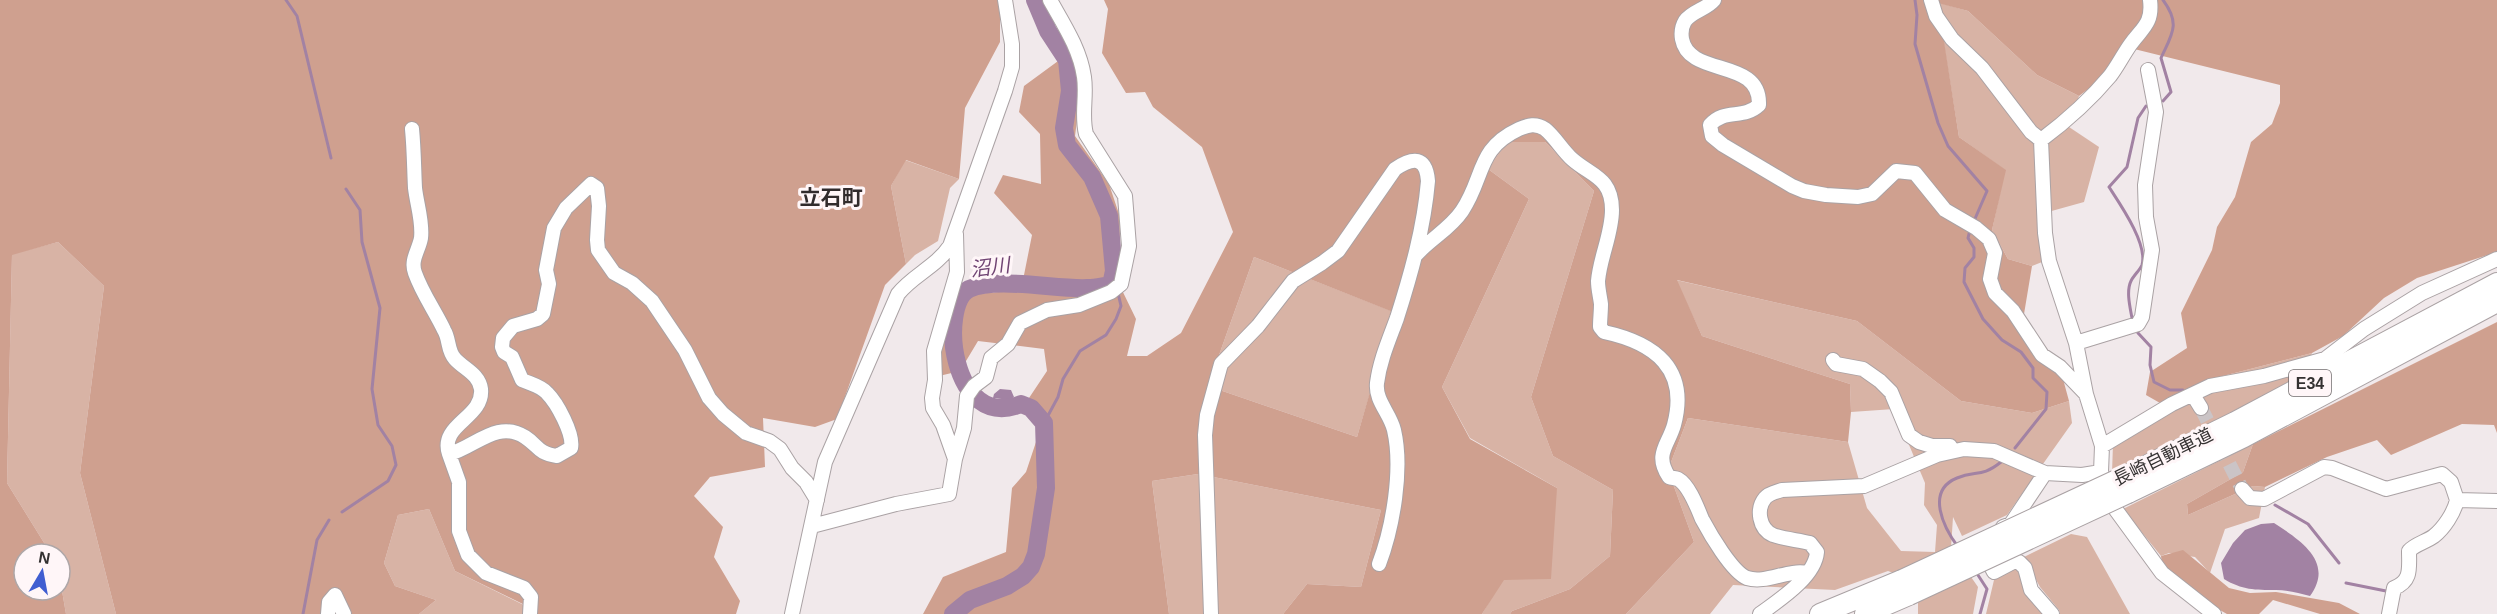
<svg xmlns="http://www.w3.org/2000/svg" width="2497" height="614" font-family="Helvetica,'Noto Sans JP',sans-serif">
<style>
.green{fill:#d8b3a5}
.forest{fill:#cfa08f;fill-rule:evenodd}
.water{fill:#a282a3}
.lines{fill:none;stroke-linecap:round;stroke-linejoin:round}
.stream{stroke:#a282a3;stroke-width:3}
.river{stroke:#a282a3;stroke-width:18}
.minor-tunnel{stroke:#cbc4c6;stroke-width:14;stroke-dasharray:14 7;stroke-linecap:butt}
.minor-casing{stroke:#aaa2a4;stroke-width:16}
.highway-casing{stroke:#aaa2a4;stroke-width:22}
.minor{stroke:#fff;stroke-width:14}
.highway{stroke:#fff;stroke-width:20}
.highway-bridge-casing{stroke:#aaa2a4;stroke-width:22;stroke-linecap:butt}
.highway-bridge{stroke:#fff;stroke-width:20}
.labels{text-anchor:middle;stroke-width:6;stroke-linejoin:round;paint-order:stroke}
.shield{fill:#fff6f8;stroke:#716c6d;stroke-width:1.5}
.shield-label{font-size:16px;font-weight:bold;fill:#343131}
.street-label{font-size:18px;fill:#343131;stroke:#fff6f8}
.water-label{font-size:20px;font-style:italic;fill:#704473;stroke:#fff6f8}
.quarter-label{font-size:21px;font-weight:bold;fill:#312b2c;stroke:#fff6f8}
</style>
<rect width="100%" height="100%" fill="#f1e9eb"/>
<path class="green" d="M1937,2L1968,11L2037,75L2079,96L2069,127L2099,147L2084,202L2048,212L2052,258L2032,266L2008,259L1992,230L2005,170L1959,137Z
M1507,142H1545L1594,191L1531,397L1553,456L1613,490L1610,556L1570,589L1512,611L1510,614H1482L1557,488L1470,438L1442,387L1529,199L1488,169Z
M905,160L959,179L950,188L938,241L915,255L906,264L891,186Z
M58,242L104,286L80,473L116,614H66L60,579V554H51L7,483L12,254Z
M1254,257L1394,312L1357,437L1208,386Z
M1676,280L1857,321L1961,401L2032,413L2069,401L2072,423L2007,515L1962,536L1953,517L1951,548L1978,587L1973,614H1918V582L1888,571L1835,590L1733,585L1710,614H1626L1694,542L1668,470L1688,418L1848,442L1867,508L1901,551L1935,552L1937,525L1924,505L1925,483L1894,409L1851,412L1850,384L1702,336Z
M2312,353L2304,375L2112,473L2113,444L2166,415L2160,403L2219,377Z
M2253,444L2243,472L2187,504L2188,515L2253,486L2265,487L2259,518L2225,529L2210,573L2195,557L2169,553L2161,556L2123,509Z
M1198,474L1381,510L1361,587L1307,584L1283,614H1169L1152,481Z
M429,509L455,571L530,608L527,614H419L436,600L395,586L384,563L398,515Z
M2071,534L2087,537L2130,614H2060L2059,610L2040,587L2024,557Z
M2017,568L2025,592L2048,614H1986L1994,580Z"/>
<path class="forest" d="M0,0H1000V42L965,108L959,179L906,160L891,186L906,264L885,285L837,419L815,427L763,418L765,467L710,477L694,496L723,527L714,557L740,601L736,614H527L529,607L455,571L429,509L398,515L384,563L395,586L436,600L419,614H116L80,473L104,286L58,242L12,255L7,483L51,554H24V590H60V579L66,614H0Z
M1104,0H2497V252L2417,278L2384,298L2343,336L2312,353L2219,377L2160,403L2146,395L2150,372L2187,348L2181,313L2212,250L2217,227L2235,197L2251,142L2272,124L2280,103V85L2122,46L2104,77L2079,96L2037,75L1968,11L1938,3L1959,137L2006,170L1992,230L2008,259L2032,266L2021,332L2037,357L2063,379L2069,401L2032,413L1961,401L1857,321L1677,280L1702,336L1850,384L1851,412L1848,442L1688,418L1668,470L1694,542L1626,614H1510L1512,611L1570,589L1610,556L1613,490L1553,456L1531,397L1594,191L1545,142H1507L1488,169L1529,199L1442,387L1470,439L1557,488L1551,579L1504,580L1482,614H1283L1307,584L1361,587L1381,510L1198,474L1152,481L1169,614H923L943,577L1006,552L1012,488L1026,472L1039,433L1027,401L1047,371L1044,349L978,341L960,371L939,376L942,333L953,296L1021,290L1032,235L994,193L1003,175L1041,184L1040,134L1019,112L1024,86L1069,53L1080,97L1075,136L1109,184L1120,217L1119,284L1136,319L1127,356H1147L1181,333L1233,232L1202,147L1153,107L1145,92L1126,93L1102,53L1108,9ZM1254,257L1393,312L1357,437L1208,386Z
M2497,322V433L2494,425L2462,424L2391,455L2377,440L2327,457L2265,487L2253,486L2188,515L2187,504L2243,472L2253,444Z
M2183,550L2229,588L2250,593L2276,592L2339,603L2360,614H2320L2273,600L2259,614H2227L2202,600L2163,570L2161,556Z"/>
<path class="water" d="M1000,389L1011,390L1014,397L1010,400L993,398L994,394Z
M2274,523C2300,540 2335,562 2310,596C2299,593 2287,590 2276,590C2255,590 2242,590 2224,579L2221,563L2233,543L2245,530L2261,524Z"/>
<g class="lines">
<path class="stream" d="M286,0L297,16L331,158
M1915,0L1917,15L1915,44L1938,123L1948,146L1987,191L1974,221
M2163,0C2181,24 2172,34 2161,58L2171,92L2163,101
M1970,230L1968,238L1974,248V257L1965,268L1964,282L1983,319L2002,340L2021,352L2033,368V378L2047,392L2046,409L2015,448
M2132,318C2130,307 2126,291 2131,281C2134,275 2140,270 2142,265C2148,244 2120,204 2109,187L2127,167L2138,118L2146,106
M2138,333L2151,347L2150,365L2154,382L2170,390H2183
M1044,423L1058,397L1063,379L1080,351L1106,335L1116,319L1121,306L1118,293
M2275,505L2308,524L2339,563
M342,512L388,481L396,465L392,446L378,425L372,389L380,308L362,242L360,210L346,189
M1958,547C1944,528 1925,491 1957,478C1976,470 1981,478 2001,462
M1976,572L1987,589L1980,614
M2346,583L2386,591
M303,614L317,540L329,520"/>
<path class="river" d="M953,614L970,600L1007,586L1023,576L1031,567L1036,554L1046,488L1044,423L1031,408L1021,404C951,432 938,305 969,289C995,276 1058,290 1088,288C1095,288 1103,286 1111,285L1114,271L1109,216L1092,177L1067,145L1064,128L1070,91L1067,60L1048,31L1035,0"/>
<path class="minor-tunnel" d="M2201,408L2242,489"/>
<defs>
<path id="minor" d="M1714,0C1707,9 1692,11 1685,21C1682,26 1681,33 1682,39C1689,78 1761,57 1759,105C1743,120 1725,108 1710,125L1712,136L1723,145L1792,186L1804,191L1826,195L1858,197L1872,194L1896,171L1915,173L1945,210L1976,228L1989,239L1995,253L1990,279L1995,293L2013,311L2042,355L2060,367L2086,394
M1931,0L1936,16L1952,39L1982,68L2031,132L2041,140
M412,129C414,149 414,168 415,188C417,205 423,222 421,238C419,250 410,260 415,273C422,293 435,311 444,330C450,340 447,350 455,359C464,369 479,374 481,389C484,418 439,424 449,454C474,448 497,419 525,437C539,446 537,453 557,456L571,448C574,434 557,403 547,393C541,386 531,384 522,380L512,357L504,352L502,347L503,338L513,326L537,319L543,314L549,284L546,270L554,228L566,208L591,184L597,188L599,206L597,240L598,250L614,273L632,283L652,301L685,350L709,398L723,414L746,433L769,441L780,449L792,468L806,482L817,500
M2041,140L2045,233L2049,261L2076,343L2086,394L2102,446L2101,472L2116,510L2162,573L2214,614
M2041,140C2065,122 2090,100 2110,76C2117,67 2123,55 2130,45C2142,28 2153,24 2150,0
M1416,255C1430,239 1450,229 1462,211C1485,177 1476,149 1519,129C1528,125 1536,123 1545,129C1555,137 1562,150 1572,159C1591,176 1612,177 1612,210C1612,234 1600,257 1598,281C1598,289 1600,296 1601,304C1601,312 1600,319 1600,327L1604,332C1655,343 1689,369 1674,425C1668,446 1654,454 1669,477C1672,478 1675,478 1678,479C1689,485 1697,507 1702,519C1710,534 1732,572 1747,578C1766,584 1788,569 1807,573
M2076,343L2138,324L2142,317L2152,250L2146,217L2145,185L2156,112L2148,70
M1833,360L1836,364L1863,369L1880,381L1891,392L1909,435L1919,442L1932,446H1950
M2193,395L2201,408
M2102,446L2172,404L2210,386L2264,376L2325,359L2364,329L2422,293L2497,259
M449,454L459,482V531L468,555L486,573L524,588L531,597L530,614
M955,459L943,425L933,408L932,398L935,380L934,351L957,272L956,234
M2242,489L2250,498L2264,499L2324,467L2332,468L2386,489L2442,474L2451,482L2457,500L2497,501
M812,526L896,504L949,494L955,459L964,428L967,396L974,386L986,377L991,358L1008,344L1020,323L1047,310L1079,305L1111,292L1121,284L1129,246L1125,196L1086,134C1081,115 1087,96 1084,77C1080,49 1064,25 1050,0
M2003,527L2011,524L2045,473
M1983,551L1994,572L2013,562H2019L2025,568L2031,590L2052,614
M328,614L329,602L335,595L344,614
M792,614L825,462L898,294C913,275 936,267 950,246L1005,91L1012,67V44L1005,0
M1211,614L1205,435L1207,415L1221,364L1258,326L1293,281L1322,263L1338,251L1395,169C1413,157 1426,156 1428,181C1424,228 1411,274 1397,318C1389,340 1380,360 1377,383C1375,401 1390,413 1394,430C1403,469 1393,527 1379,564
M1760,614C1779,600 1815,577 1817,552L1810,543C1798,540 1784,539 1773,535C1759,529 1756,509 1765,498C1769,493 1776,492 1782,490L1864,486L1937,455L1964,449L1994,451L2045,473L2082,475L2101,472
M2389,614L2394,588C2412,581 2409,568 2409,551C2415,544 2426,542 2434,536C2444,528 2454,513 2457,500"/>
<path id="highway" d="M2121,478L2235,422L2497,283
M2128,493L2244,437L2497,302
M1820,614L1902,580
M1865,614L1909,595"/>
</defs>
<use href="#minor" class="minor-casing"/>
<use href="#highway" class="highway-casing"/>
<use href="#minor" class="minor"/>
<use href="#highway" class="highway"/>
<defs>
<path id="highway-bridge" d="M1902,580L2121,478
M1909,595L2128,493"/>
</defs>
<use href="#highway-bridge" class="highway-bridge-casing"/>
<use href="#highway-bridge" class="highway-bridge"/>
</g>
<g class="labels">
<rect class="shield" x="2289" y="370" width="42" height="26" rx="4.5"/>
<g class="shield-label">
<text x="2310" y="389">E34</text>
</g>
<g class="street-label">
<text transform="translate(2163 457) rotate(-26)" y="6">長崎自動車道</text>
</g>
<g class="water-label">
<text transform="translate(990 267) rotate(-7)" y="7">沼川</text>
</g>
<g class="quarter-label">
<text x="831" y="205">立石町</text>
</g>
</g>
<g transform="translate(42 572) rotate(10)"><circle r="28" fill="#fff6f8" stroke="#aea7a8" stroke-width="1.5"/>
<path d="M0-4.5L10 22L0 15L-10 22Z" fill="#405ed1"/>
<text y="-9" font-size="16" font-weight="bold" text-anchor="middle" fill="#343131">N</text>
</g>
</svg>
